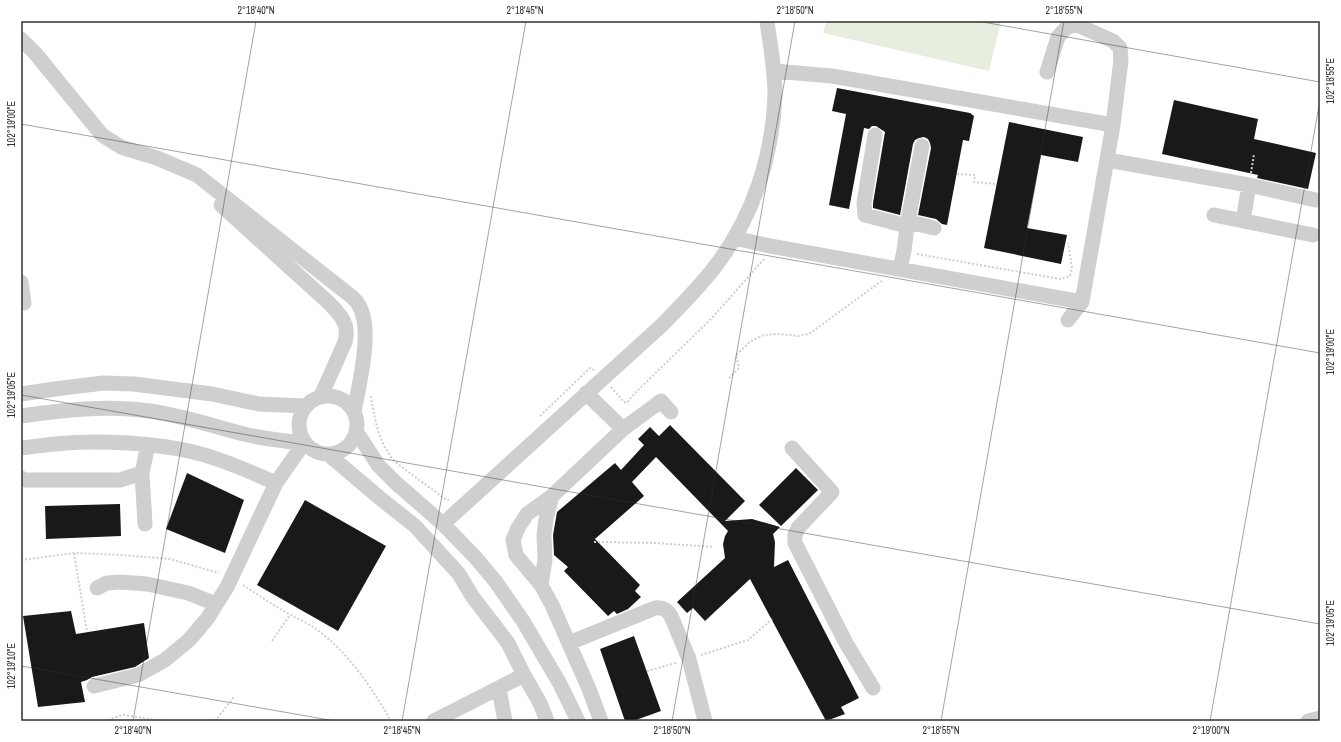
<svg xmlns="http://www.w3.org/2000/svg" width="1341" height="742" font-family="'Archivo Narrow',sans-serif">
<style>
.green{fill:#e7eee0}
.building{fill:#191919}
.lines{fill:none;stroke-linecap:round;stroke-linejoin:round}
.path{stroke:#cfcfcf;stroke-width:2;stroke-dasharray:2 2;stroke-linecap:butt}
.minor{stroke:#cfcfcf;stroke-width:15}
.ticks{fill:none;stroke:#323232;stroke-width:1;stroke-opacity:0.45}
.neatline{fill:none;stroke:#323232;stroke-width:1.5}
.ticks-label{font-size:10px;text-anchor:middle;fill:#323232}
</style>
<rect width="100%" height="100%" fill="#fff"/>
<path class="green" d="M826,21H1001L989,71L823,33Z"/>
<path class="building" d="M837,88L970,113L974,116L969,141L963,140L947,225L942,224L936,219L918,215L931,148L930,143L928,139L924,137L919,138L915,140L913,144L900,215L873,208V203L885,132L876,126H872L869,129L864,128L849,209L829,205L846,114L832,111Z
M1174,100L1258,119L1254,139L1316,153L1308,189L1257,178L1258,175L1162,154Z
M1009,122L1083,137L1078,162L1041,155L1027,228L1067,235L1061,264L984,248Z
M670,425L745,501L725,521L752,519L780,527L773,534L775,542L774,567L788,560L859,698L841,707L845,714L826,721L750,579L705,621L693,608L687,613L677,602L725,558L723,544L725,536L728,531L656,457L632,482L644,496L595,539L640,585L635,591L641,597L628,609L617,614L614,611L608,616L564,571L568,567L554,555L553,535L557,512L615,463L621,470L644,445L638,439L650,427L659,436Z
M796,468L818,490L781,526L759,505Z
M187,473L244,500L225,553L166,529Z
M305,500L386,546L338,631L257,585Z
M120,504L121,536L46,539L45,506Z
M71,611L76,634L144,623L149,658L135,667L92,677L87,680L81,682L85,702L38,707L23,616Z
M634,636L661,711L633,721H625L600,649Z"/>
<g class="lines">
<path class="path" d="M1251,173L1254,154
M957,174L975,175L974,182L996,184
M917,254L1060,279L1070,276L1072,268L1068,243
M729,378L739,368L736,355L751,341L764,335L779,334L798,336L809,334L883,280
M611,387L624,402L627,403L633,395L712,318L765,258
M371,396C374,417 380,449 397,463C411,475 427,485 441,496L447,500H449
M540,416L590,368L594,370
M594,542L655,543L714,547
M74,553L87,632
M21,560L74,553L122,555L170,559L219,573
M243,585C258,595 273,605 289,614C298,619 308,623 316,629C348,652 372,688 391,721
M272,641L290,615
M701,655L748,640L772,619
M647,671L676,663
M104,721L123,715L163,721
M215,721L234,697"/>
<path class="minor" d="M21,39L35,53L102,135L121,147L157,158L197,175L347,293C351,296 356,300 358,304C374,327 359,384 354,412
M774,71L832,76L1113,125
M875,135L864,203L865,215L907,226L918,224L934,228
M1107,160L1249,185L1316,200
M221,205L329,303C340,315 350,323 345,342L321,396
M1214,215L1313,235
M1243,221L1249,185
M734,238L770,246L1082,302L1113,125L1121,60L1120,48L1113,41L1075,24L1066,28L1058,37L1047,72
M900,269L904,251L907,226L922,146
M21,282L24,303
M1068,320L1082,302
M586,393L623,429
M21,394L62,388L104,383L134,384L212,394L259,404L305,406
M299 425a29 29 0 1 1 58 0a29 29 0 1 1-58 0Z
M21,416C63,410 107,405 149,411C181,415 212,426 244,434C263,439 284,441 304,443L276,483L227,587L207,619L189,640L165,660L138,675L94,686
M356,431L378,465L396,483L443,524L475,557L496,582L523,621L560,684L578,721
M21,448C44,445 68,442 91,442C132,442 178,445 217,459C238,466 257,475 276,483
M792,448L832,492L798,528L795,535V543L846,643L873,688
M329,455L381,499L415,526L459,574L472,596L508,643L524,675L540,703L547,721
M142,473L145,524
M21,478L25,480H120L142,473L148,445
M443,524L662,325C681,305 701,286 717,264C754,215 773,154 775,94C775,69 770,45 767,21
M541,585L545,560L544,535L546,519L552,496
M97,588L107,583L120,582L147,584L188,593L216,604
M569,643L655,608C662,607 667,609 671,616L689,659L705,721
M499,689L505,721
M434,721L524,675
M601,721L589,689L552,605L541,585L516,555L513,540L518,528L527,514L552,496L623,429L661,401L671,412
M1308,721L1320,718"/>
</g>
<path class="ticks" d="M977,21L1320,82M21,124L1320,353M21,395L1320,624M21,666L335,721M133,721L256,21M402,721L526,21M672,721L795,21M941,721L1064,21M1210,721L1320,100"/>
<rect width="1341" height="742" fill="none" stroke="#ffffff" stroke-width="44"/>
<rect x="22" y="22" width="1297" height="698" class="neatline"/>
<g class="ticks-label">
<text x="256" y="14">2°18'40"N</text>
<text x="525" y="14">2°18'45"N</text>
<text x="795" y="14">2°18'50"N</text>
<text x="1064" y="14">2°18'55"N</text>
<text transform="translate(1330 81) rotate(-90)" y="4">102°18'55"E</text>
<text transform="translate(11 124) rotate(-90)" y="4">102°19'00"E</text>
<text transform="translate(1330 352) rotate(-90)" y="4">102°19'00"E</text>
<text transform="translate(11 395) rotate(-90)" y="4">102°19'05"E</text>
<text transform="translate(1330 623) rotate(-90)" y="4">102°19'05"E</text>
<text transform="translate(11 666) rotate(-90)" y="4">102°19'10"E</text>
<text x="133" y="734">2°18'40"N</text>
<text x="402" y="734">2°18'45"N</text>
<text x="672" y="734">2°18'50"N</text>
<text x="941" y="734">2°18'55"N</text>
<text x="1211" y="734">2°19'00"N</text>
</g>
</svg>
